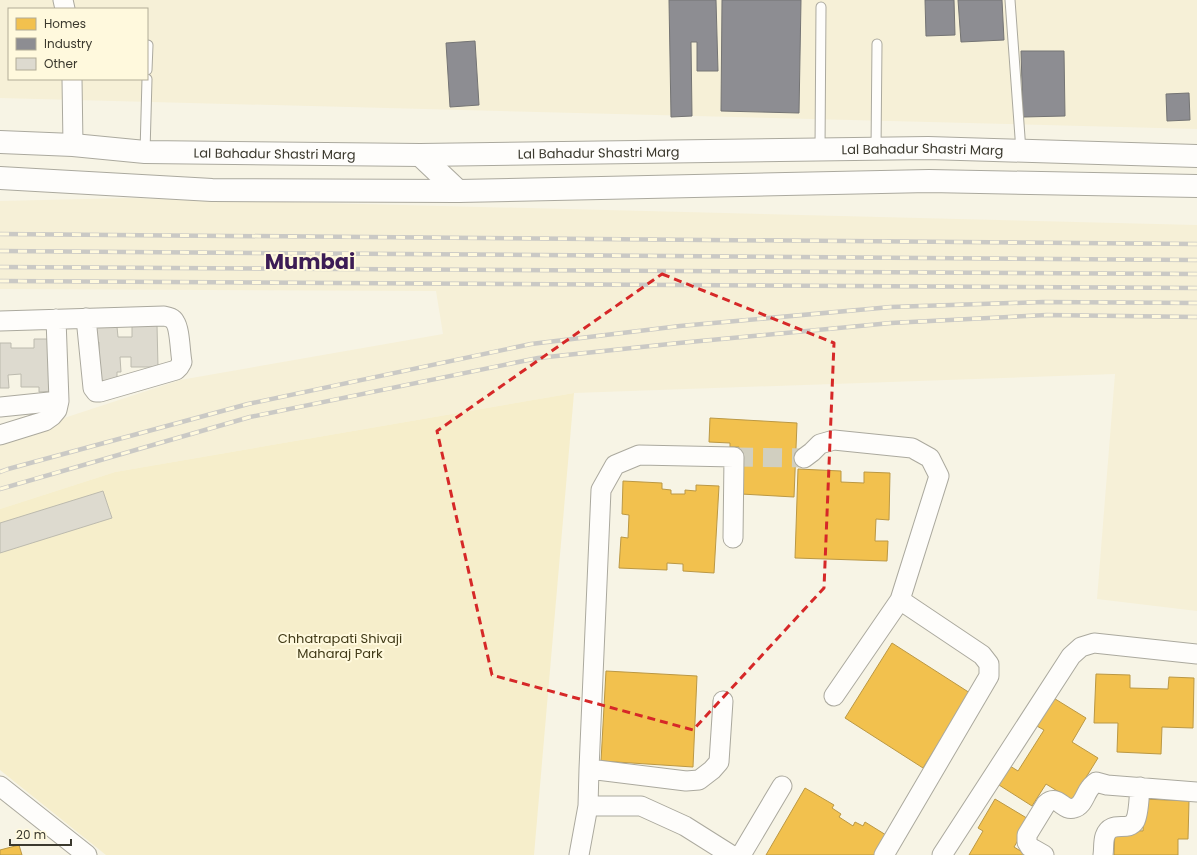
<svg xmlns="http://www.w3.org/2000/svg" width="1197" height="855" font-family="Poppins,sans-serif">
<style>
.built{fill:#f6f0d7;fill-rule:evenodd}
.green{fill:#f6eecb}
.homes{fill:#f2c14e;stroke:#bb9844}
.industry{fill:#8d8d92;stroke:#747474}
.building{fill:#dddacf;stroke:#bcbaae}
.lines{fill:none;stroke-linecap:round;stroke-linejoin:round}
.minor-tunnel{stroke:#d1cfc0;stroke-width:19;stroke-dasharray:19 10;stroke-linecap:butt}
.service-casing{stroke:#aba99e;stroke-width:11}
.minor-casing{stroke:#aba99e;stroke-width:21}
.primary-casing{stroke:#aba99e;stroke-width:24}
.service{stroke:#fefdfb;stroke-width:9}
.minor{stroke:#fefdfb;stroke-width:19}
.primary{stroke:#fefdfb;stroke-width:22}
.rail-casing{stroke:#cac9c5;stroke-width:4.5}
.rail{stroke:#fff9dd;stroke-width:3;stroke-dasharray:9;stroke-linecap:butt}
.marked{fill:none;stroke:#d62828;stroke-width:3;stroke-dasharray:8 5;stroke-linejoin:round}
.labels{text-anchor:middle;stroke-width:4;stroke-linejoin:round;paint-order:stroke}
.street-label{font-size:13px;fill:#3b392e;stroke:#fff9dd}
.park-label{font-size:13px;fill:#413a17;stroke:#fff9dd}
.town-label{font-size:21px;font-weight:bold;fill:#3c1c55;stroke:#fff9dd}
</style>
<rect width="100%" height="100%" fill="#f7f4e5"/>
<path class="built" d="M0,0H1197V129L0,98ZM9,9H147V79H9Z
M128,198L1197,225V611L1097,599L1115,374L574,393L115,472L0,509V439L180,380L443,334L436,291L0,289V201Z"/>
<path class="green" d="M574,393L534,855H106L0,770V509L115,472Z"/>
<path class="homes" d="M710,418L797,423L794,497L741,494L739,462V447H730V443L709,442Z
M798,469L841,471V482L864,483V472L890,473L889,520L876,519L875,541H888L887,561L795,558Z
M623,481L662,483V489L671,490V494H685V490L696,491V485L719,486L714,573L683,571V564L667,563V570L619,568L621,537L628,538L629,515L622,514Z
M892,643L970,693L923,768L845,718Z
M606,671L697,676L693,767L601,761Z
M1096,674L1130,675V688L1168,689L1169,677L1194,678L1193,728L1162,727L1161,754L1117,752L1118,723H1094Z
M1052,697L1086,718L1072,742L1098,758L1072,800L1046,784L1032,806L999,785L1010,766L1018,771L1044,730L1035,725Z
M805,788L834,805L832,808L841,814L839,817L853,826L855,822L863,826L865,822L886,835L875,855H766Z
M995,799L1030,820L1014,847L1027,855H969L983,831L978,828Z
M1144,799L1189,801L1188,839H1178V855H1114L1115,829L1143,831Z
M19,845L22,855H0V850Z"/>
<path class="industry" d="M669,0H716L718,71H697V42H691L692,116L671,117Z
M722,0H801L799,113L721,111Z
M925,0H954L955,35L926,36Z
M958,0H1002L1004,40L961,42Z
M475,41L479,105L450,107L446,43Z
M1021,51H1064L1065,116L1023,117Z
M1189,93L1190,120L1167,121L1166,94Z"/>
<path class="building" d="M94,325L117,327L118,337H132V326L157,325L158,367H131V357H120L121,372H117V380L95,381L99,362V342H94Z
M34,339H52L54,391L39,392V387H21V374L8,375L9,388H0V343H11V348H34Z
M103,491L112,518L0,553V523Z"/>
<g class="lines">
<path class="minor-tunnel" d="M734,457L804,458"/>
<defs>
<path id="service" d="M1010,0L1021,151
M147,70L148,45
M820,149L821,7
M876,149L877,44
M145,152L147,79"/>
<path id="minor" d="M63,0L65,9
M72,79L73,145
M0,321L164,316C169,317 173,318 175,322C180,329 180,352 182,362L179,367L176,370L100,392H96L93,388L86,318
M0,407L59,401
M0,435L45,421L52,416L57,410L59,401L56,319
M804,458L812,452L820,444L834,440L912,448L930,458L939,476L900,600L982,655L989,664V676L884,855
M834,696L900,600
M589,769L686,781L699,780L712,770L719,762L723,701
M0,786L87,855
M588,806H641L685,826L731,855
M579,855L588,806L589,769L601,490L615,465L639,455L734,457L733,538
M741,855L782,786
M942,855L1071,656L1081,647L1094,643L1197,654
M1044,855L1030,847L1027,842V835L1046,804C1058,793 1063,812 1074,808C1083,806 1085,794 1090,788C1091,786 1094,784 1096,782L1107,785L1197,792
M1103,855C1104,849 1103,842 1105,836C1111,819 1128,833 1135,821C1139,814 1139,796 1140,787"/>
<g id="primary">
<path id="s1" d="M0,142L73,145L145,152L420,155L928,148L1197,156"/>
<path d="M420,155L458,191"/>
<path d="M0,178L212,190L458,191L929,181L1197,186"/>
</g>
</defs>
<use href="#service" class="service-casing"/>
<use href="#minor" class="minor-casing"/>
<use href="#primary" class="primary-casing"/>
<use href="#service" class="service"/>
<use href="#minor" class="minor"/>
<use href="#primary" class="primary"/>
<defs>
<path id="rail" d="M0,234L1197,244
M0,251L1197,260
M0,267L1197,274
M0,281L1197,288
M0,472L8,469L248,404L531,344L680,326L891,307L1043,302L1197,303
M0,489L250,417L538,358L679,343L891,323L1047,315L1197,317"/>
</defs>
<use href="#rail" class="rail-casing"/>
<use href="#rail" class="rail"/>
</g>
<path class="marked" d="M662,274L834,343L824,588L693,730L492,675L437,431Z"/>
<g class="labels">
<g class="street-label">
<text dy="5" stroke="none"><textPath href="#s1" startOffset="923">Lal Bahadur Shastri Marg</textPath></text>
<text dy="5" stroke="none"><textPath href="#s1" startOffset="599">Lal Bahadur Shastri Marg</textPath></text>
<text dy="5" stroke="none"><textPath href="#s1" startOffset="275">Lal Bahadur Shastri Marg</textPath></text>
</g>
<g class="park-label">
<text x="340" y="643">Chhatrapati Shivaji<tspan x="340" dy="15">Maharaj Park</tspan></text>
</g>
<g class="town-label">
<text x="310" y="269">Mumbai</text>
</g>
</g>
<rect x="8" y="8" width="140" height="72" fill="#fff9dd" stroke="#b1ac97"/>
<rect x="16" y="18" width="20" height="12" fill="#f2c14e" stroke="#b1ac97"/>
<text x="44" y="28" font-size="12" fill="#3b392e">Homes</text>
<rect x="16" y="38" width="20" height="12" fill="#8d8d92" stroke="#b1ac97"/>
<text x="44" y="48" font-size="12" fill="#3b392e">Industry</text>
<rect x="16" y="58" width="20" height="12" fill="#dddacf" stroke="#b1ac97"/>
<text x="44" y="68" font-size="12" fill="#3b392e">Other</text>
<path d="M10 839v6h61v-6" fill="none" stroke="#3b392e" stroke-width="2"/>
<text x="16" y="839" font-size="12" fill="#3b392e" stroke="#fff9dd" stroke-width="3" paint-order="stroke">20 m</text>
</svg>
